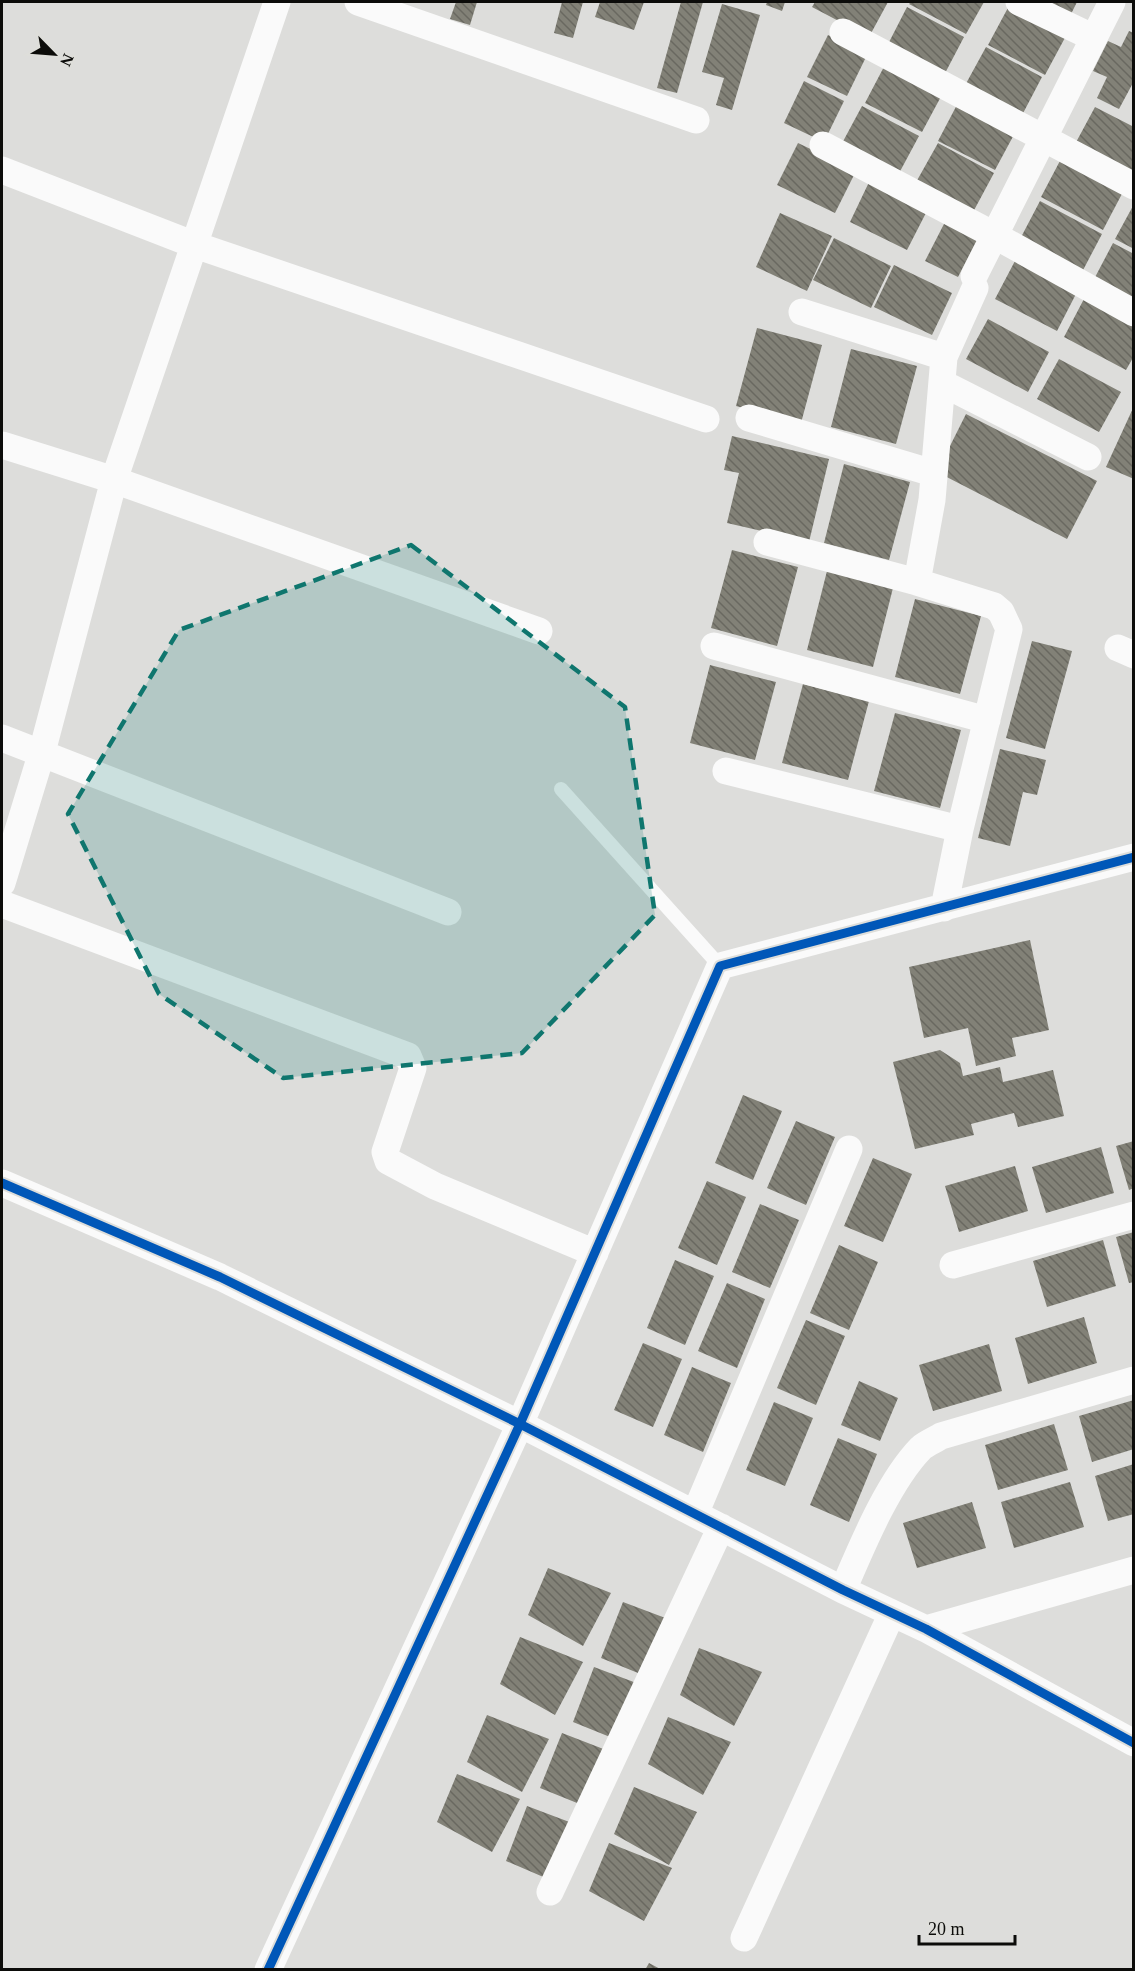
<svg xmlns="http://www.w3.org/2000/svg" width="1135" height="1971" font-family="Georgia,serif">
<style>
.building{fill:url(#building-back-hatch)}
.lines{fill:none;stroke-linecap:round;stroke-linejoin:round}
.lane{stroke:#fafafa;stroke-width:14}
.street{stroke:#fafafa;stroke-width:27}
.cycleway-casing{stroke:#dededa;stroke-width:13}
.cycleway{stroke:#0057b8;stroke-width:9}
.marked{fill:#0f766e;fill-opacity:0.2;stroke:#0f766e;stroke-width:4.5;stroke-dasharray:12 8;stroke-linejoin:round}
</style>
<defs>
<pattern id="building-back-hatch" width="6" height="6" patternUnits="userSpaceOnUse" patternTransform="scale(1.5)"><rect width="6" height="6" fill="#828177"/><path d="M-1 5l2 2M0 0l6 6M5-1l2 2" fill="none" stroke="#696860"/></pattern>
</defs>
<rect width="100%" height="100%" fill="#dddddb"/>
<path class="building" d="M456,2H477L470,25L450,19Z
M562,2H583L573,38L554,33Z
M600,2H644L634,30L595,17Z
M681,2H703L677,93L657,88Z
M767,2H785L782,11L766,5Z
M815,2H888L869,37L812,7Z
M911,2H984L966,34L909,4Z
M1048,2H1077L1071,14Z
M722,4L760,15L732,110L716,105L724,78L702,72Z
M1010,4L1067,34L1045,75L988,45Z
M907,7L964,37L942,79L886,48Z
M1129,31L1134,33V81L1119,109L1097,98L1107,77L1093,71L1108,41L1121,47Z
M828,35L867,55L847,96L807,77Z
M986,47L1042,77L1020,119L963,89Z
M887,61L944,91L922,132L865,103Z
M804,81L844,101L824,142L784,123Z
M960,99L1017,129L995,170L938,141Z
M862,106L919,136L897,177L840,147Z
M1095,107L1134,127V179L1074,146Z
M798,143L856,171L835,213L777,185Z
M938,143L994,173L972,214L915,184Z
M1062,157L1124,190L1103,230L1041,197Z
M870,180L928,209L907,250L850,222Z
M1040,201L1102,234L1081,274L1019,241Z
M1134,204V249L1115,239Z
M780,213L832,236L807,291L756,267Z
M945,222L978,238L958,277L925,261Z
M834,238L891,266L871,308L813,280Z
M1113,243L1134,254V305L1092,283Z
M1016,259L1077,292L1057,331L995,299Z
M894,265L952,293L932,335L874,307Z
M1085,297L1134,323V356L1126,370L1064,337Z
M988,319L1049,352L1028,392L966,359Z
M757,328L822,345L801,423L736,406Z
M851,349L917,366L896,444L831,427Z
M1059,359L1121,392L1099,432L1037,399Z
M1134,406V479L1106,467Z
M966,414L1097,481L1067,539L937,472Z
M732,436L829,459L809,542L727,523L739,473L724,470Z
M844,464L910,482L889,560L824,543Z
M732,550L798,567L777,646L711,628Z
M827,571L893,588L873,667L807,650Z
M915,599L981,616L960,694L895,677Z
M1032,641L1072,651L1045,749L1006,738Z
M710,665L776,682L755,760L690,743Z
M803,684L869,701L848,780L782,763Z
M895,713L961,730L940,808L874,791Z
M1000,749L1046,760L1037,795L1023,792L1010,846L978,838Z
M1030,940L1049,1030L1012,1038L1016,1056L976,1066L968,1028L924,1038L909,967Z
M940,1050L960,1063L963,1076L1000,1067L1003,1082L1053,1070L1064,1116L1018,1127L1014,1113L971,1124L974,1135L915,1149L893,1062Z
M743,1095L782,1111L753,1180L715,1163Z
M796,1121L835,1137L806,1205L767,1188Z
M1134,1141V1188L1129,1190L1116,1146Z
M1101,1147L1114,1193L1046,1213L1032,1167Z
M873,1158L912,1174L883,1242L844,1226Z
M1015,1166L1028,1211L959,1232L945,1186Z
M707,1181L746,1197L717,1265L678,1248Z
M760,1204L799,1220L770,1288L732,1272Z
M1134,1232V1282L1129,1283L1116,1237Z
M1103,1240L1116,1286L1047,1307L1033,1261Z
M839,1245L878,1262L849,1330L810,1313Z
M675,1260L714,1276L685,1345L647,1328Z
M727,1283L765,1299L737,1368L698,1351Z
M1084,1317L1097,1363L1028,1384L1015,1338Z
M806,1320L845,1336L816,1405L777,1388Z
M643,1343L682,1359L653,1427L614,1410Z
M989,1344L1002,1391L933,1411L919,1365Z
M692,1367L731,1383L703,1452L664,1435Z
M859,1381L898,1398L880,1441L841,1425Z
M1134,1400V1449L1092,1462L1079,1416Z
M774,1402L813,1418L785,1486L746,1470Z
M1054,1424L1068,1470L998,1490L985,1445Z
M838,1438L877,1454L849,1522L810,1505Z
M1134,1464V1514L1108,1521L1095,1476Z
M1070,1482L1084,1527L1014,1548L1001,1502Z
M972,1502L986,1548L917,1568L903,1523Z
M548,1568L611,1593L583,1646L528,1615Z
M623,1602L668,1619L643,1675L601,1658Z
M520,1637L583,1662L555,1715L500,1684Z
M699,1648L762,1672L734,1726L680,1695Z
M594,1667L639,1684L615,1739L573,1722Z
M487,1715L549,1739L522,1792L467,1762Z
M668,1717L731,1742L703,1795L648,1764Z
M562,1733L606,1750L582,1805L540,1788Z
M457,1774L520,1799L492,1852L437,1822Z
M634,1787L697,1812L669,1865L614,1834Z
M527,1806L572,1823L548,1879L506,1861Z
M609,1843L672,1868L644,1921L589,1891Z
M649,1963L662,1970H645Z"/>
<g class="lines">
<path class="lane" d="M561,789L720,966"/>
<path class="street" d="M358,2L696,120
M1019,2L1094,38
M843,32L1134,186
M823,145L994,235L1134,313
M2,170L195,245L706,419
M974,276L1112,2
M802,312L944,357
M942,383L1088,457
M749,418L933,473
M2,445L114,480L539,631
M767,542L917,582
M714,646L987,720
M1118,648L1134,655
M2,738L448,912
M726,771L960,829
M2,883L42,752L114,480L277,2
M2,904L408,1056L413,1068L385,1152L388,1161L435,1186L595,1253
M944,908L960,829L1009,629L1001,612L994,606L917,582L932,500L944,357L975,288
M2,1183L220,1277L520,1424L843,1590L926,1629L1134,1743
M953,1265L1134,1215
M695,1514L849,1149
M843,1590C862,1546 888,1482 921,1448C927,1443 935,1440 941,1436L1134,1380
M926,1629L1134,1570
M550,1892L721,1527
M744,1938L892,1613
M268,1970L520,1424L720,966L1134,857"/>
<defs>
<path id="cycleway" d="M2,1183L220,1277L520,1424L843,1590L926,1629L1134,1743
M268,1970L520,1424L720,966L1134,857"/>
</defs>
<use href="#cycleway" class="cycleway-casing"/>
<use href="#cycleway" class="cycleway"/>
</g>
<path class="marked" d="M411,545L625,707L655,915L522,1053L283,1078L159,994L68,814L179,630Z"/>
<rect width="1135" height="1971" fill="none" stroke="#0c0c0a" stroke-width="6"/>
<g transform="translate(54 54) rotate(115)" stroke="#dededa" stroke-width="4.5" paint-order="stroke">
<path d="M0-4.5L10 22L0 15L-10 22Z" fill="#0c0c0a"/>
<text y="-9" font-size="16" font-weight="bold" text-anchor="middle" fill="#0c0c0a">N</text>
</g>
<path d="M919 1935v9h96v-9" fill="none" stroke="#0c0c0a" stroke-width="3"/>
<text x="928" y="1935" font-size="18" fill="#0c0c0a" stroke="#dededa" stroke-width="4.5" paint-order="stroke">20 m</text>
</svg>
